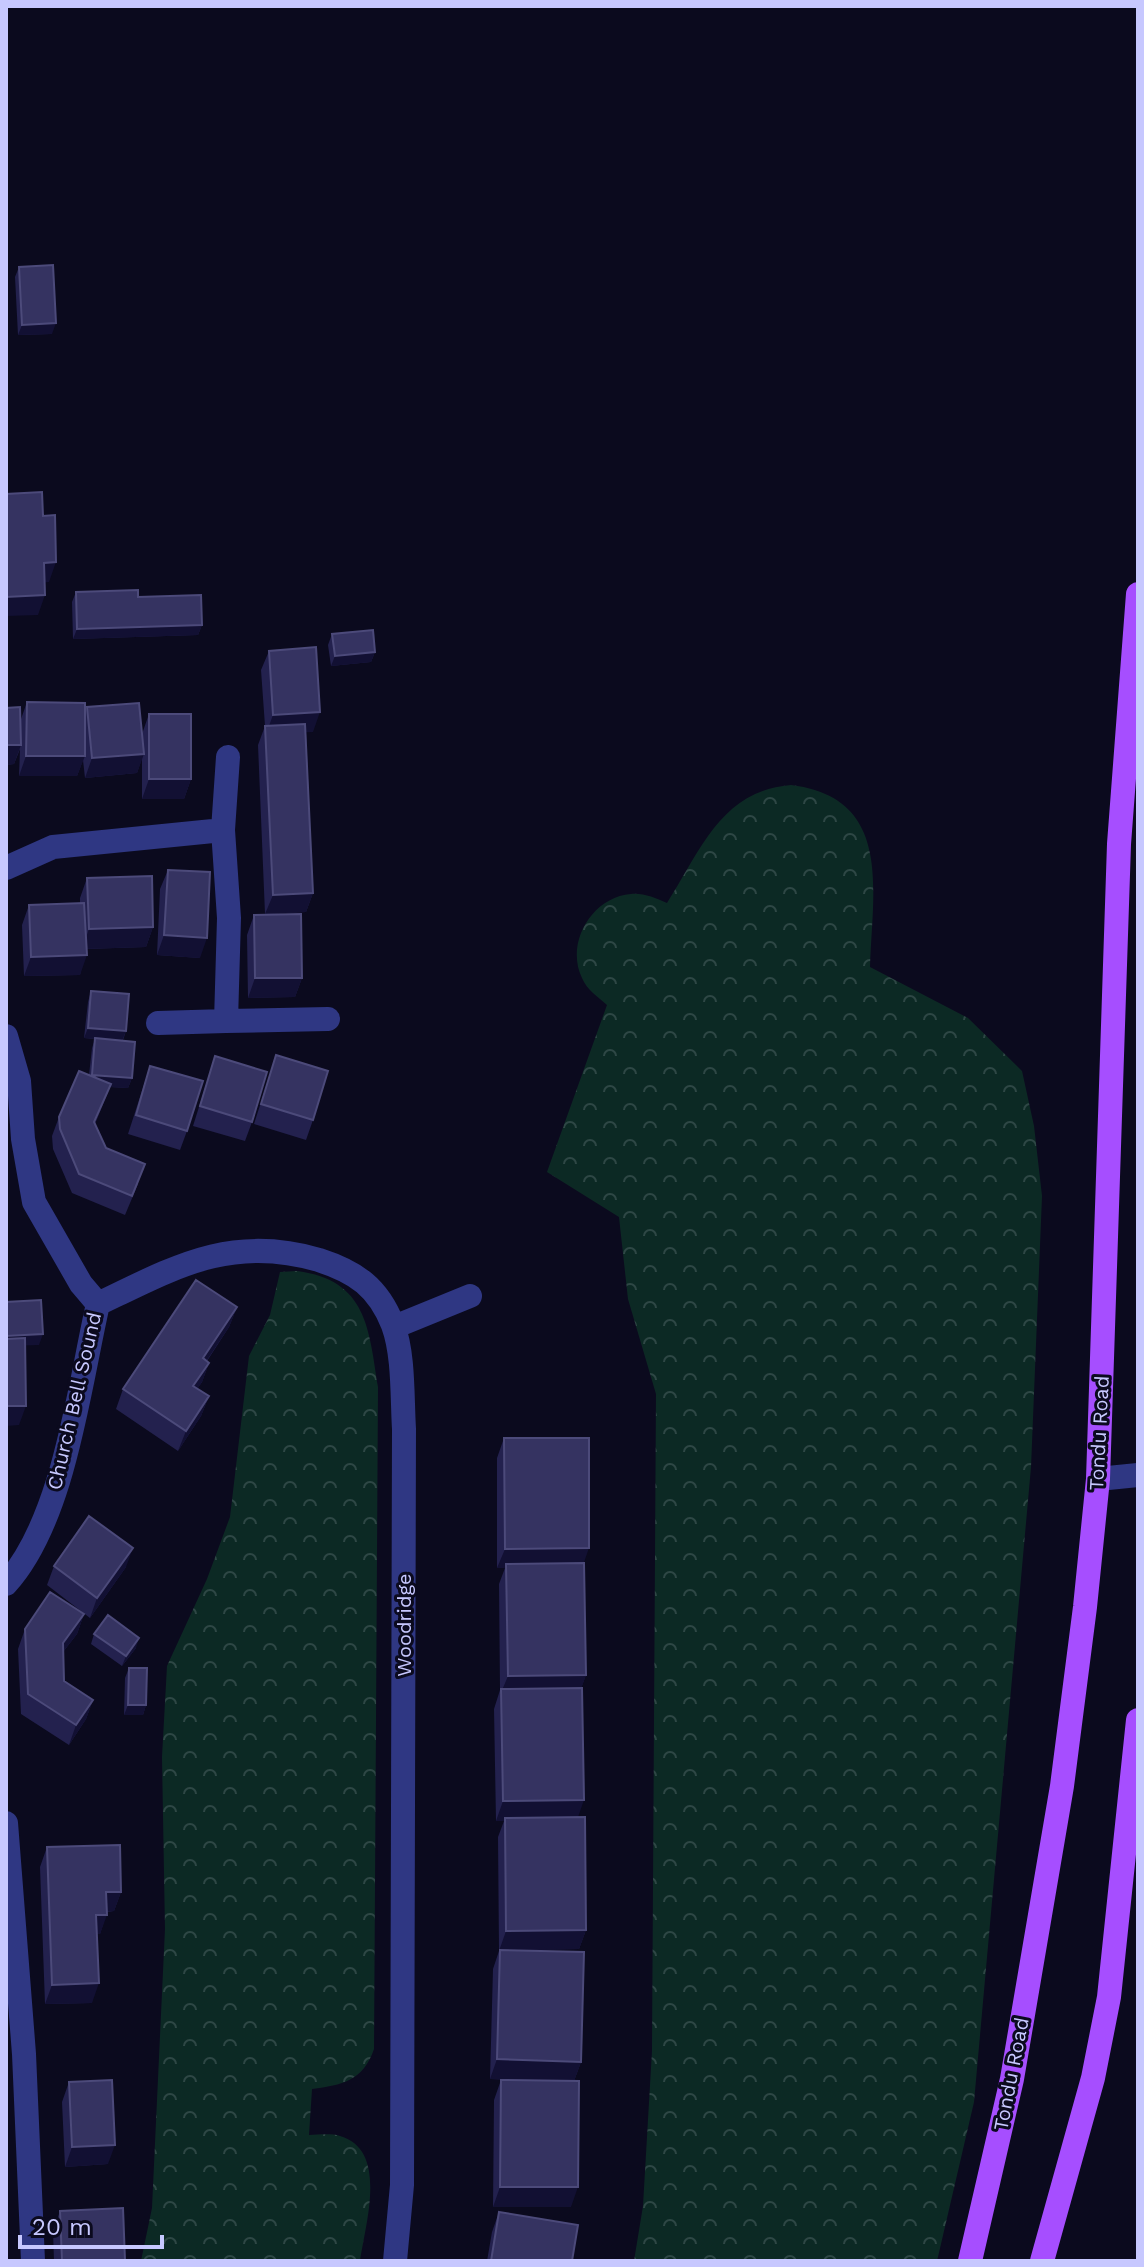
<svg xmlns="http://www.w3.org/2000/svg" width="1144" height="2267" font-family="'Work Sans',sans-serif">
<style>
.forest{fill:url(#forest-crowns)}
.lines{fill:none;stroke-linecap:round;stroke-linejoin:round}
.street{stroke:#2f3783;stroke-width:24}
.primary{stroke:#a64eff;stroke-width:24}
.wall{fill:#23214e}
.shaded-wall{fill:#121033}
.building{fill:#353361;stroke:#4c4a7a;stroke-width:2}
.labels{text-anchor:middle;stroke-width:6;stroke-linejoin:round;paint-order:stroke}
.street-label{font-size:20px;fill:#c7c8ff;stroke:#0b0a1e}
</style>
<defs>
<pattern id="forest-crowns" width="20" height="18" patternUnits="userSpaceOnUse" patternTransform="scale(2)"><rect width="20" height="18" fill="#0c2924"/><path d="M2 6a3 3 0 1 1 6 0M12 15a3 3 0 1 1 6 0" fill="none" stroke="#2e4745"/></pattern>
</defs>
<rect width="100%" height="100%" fill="#0b0a1e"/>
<path class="forest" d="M791,785C894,798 872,891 870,967L968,1018L1022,1071L1034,1126L1042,1196L1031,1467L974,2102L937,2261H634L643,2206L652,2051L656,1394L628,1299L619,1217L547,1172L607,1005C598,997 587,990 582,978C565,943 592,897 631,894C644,893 655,898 667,903C701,850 721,791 791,785Z
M297,1271C367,1280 369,1329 378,1387L374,2049C363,2081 342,2085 312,2089L309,2135C318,2135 330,2133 340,2136C389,2150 365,2225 360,2261H141L152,2208L165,1929L162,1757L167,1666L207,1579L230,1517L249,1356L270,1315L280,1272Z"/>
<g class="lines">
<path class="street" d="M228,757L223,830L229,918L226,1021L328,1019
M6,868L53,847L223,830
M158,1023L226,1021
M6,1036L19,1081L23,1139L34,1202L81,1284L98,1304C79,1387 64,1520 6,1584
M98,1304C175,1267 231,1234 319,1260C356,1272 378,1287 393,1325C404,1355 402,1397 404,1429L402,2185L395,2261
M394,1327L470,1296
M1098,1479L1138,1475
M6,1823L24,2054L33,2261"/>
<path class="primary" d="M970,2261L1012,2079L1062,1786L1085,1607L1098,1479L1119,844L1138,594
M1042,2261L1093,2078L1109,1997L1138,1720"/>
</g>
<path class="wall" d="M19,267L52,334L18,335L15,277Z
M76,592L138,597L202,625L198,635L73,639L72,602Z
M332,634L375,652L371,662L331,666L328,645Z
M269,651L313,732H306L313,893L306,912L265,914L258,745L265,726L261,670Z
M27,702L85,714L87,707L142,734L149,714L191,779L184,799H142V758L137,773L85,778L83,760L77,776H19L20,749L14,764L6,765V708L21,719Z
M168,870L200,958L157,955L160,889Z
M87,878L153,927L146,947L86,949L80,975L24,976L22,925L29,905L80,904V898Z
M254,915L302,978L295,997L248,998L247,935Z
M91,991L126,1031L123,1040L132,1078L128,1088L110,1087L95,1124L106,1148L138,1184L125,1215L72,1193L53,1149L52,1136L59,1117L89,1075L92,1048L95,1039L84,1038L88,1002Z
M276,1055L313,1120L306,1140L254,1124Z
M215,1056L252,1122L245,1141L193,1126Z
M150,1066L187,1131L180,1150L128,1134Z
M237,1307L229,1327L207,1361L209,1363L202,1382L197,1389L209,1396L201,1416L178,1451L116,1409L123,1389Z
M504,1438L584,1563L586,1675L581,1688L578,1817L586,1930L579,1949L519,1950L581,2062L574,2081L571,2207H493L494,2100L501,2080L552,2081L490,2079L493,1969L499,1951L498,1837L504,1821H496L494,1709L500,1690L499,1584L505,1568H497V1458Z
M54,1566L126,1567L90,1618L47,1585Z
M84,1614L77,1634L63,1652L64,1681L93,1700L86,1719L69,1745L21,1714L18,1649L25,1629Z
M94,1634L136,1648L122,1666L91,1644Z
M129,1668L146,1705L143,1715H124L125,1678Z
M47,1847L121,1892L114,1911L107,1912L100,1934H97L92,2003L45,2004L40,1867Z
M69,2082L108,2164L65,2167L62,2102Z
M123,2208L124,2261H54L53,2231L60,2211Z
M499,2212L572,2261H487L492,2232Z"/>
<path class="shaded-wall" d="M56,323L52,334L18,335L22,325Z
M56,562L49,582L36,583L44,563Z
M45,595L38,615L6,616V597Z
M202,625L198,635L73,639L77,629Z
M375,652L371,662L331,666L335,656Z
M320,712L313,732L266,734L273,715Z
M6,745H21L14,764L6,765Z
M144,754L137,773L85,778L92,758Z
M26,756H85L77,776H19Z
M149,779H191L184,799H142Z
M313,893L306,912L265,914L273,895Z
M153,927L146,947L82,949L89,929Z
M164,935L207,938L200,958L157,955Z
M87,955L80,975L24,976L31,957Z
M255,978H302L295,997L248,998Z
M88,1028L126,1031L122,1041L84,1038Z
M92,1075L132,1078L128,1088L110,1087L87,1142L88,1085Z
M237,1307L229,1327L195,1378L203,1358Z
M43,1334L39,1345L6,1346V1336Z
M209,1363L202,1382L186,1406L193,1386Z
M209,1396L201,1416L178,1451L186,1431Z
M6,1406H26L19,1425L6,1426Z
M133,1548L126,1567L90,1618L97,1598Z
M589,1548L582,1568L506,1564L505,1568H497L505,1549Z
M84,1614L77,1634L55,1662L63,1643Z
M139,1638L136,1648L122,1666L126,1656Z
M586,1675L579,1695H500L508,1676Z
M93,1700L86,1719L69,1745L76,1725Z
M128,1705H146L143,1715H124Z
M584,1800L577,1820L505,1818L504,1821H496L503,1801Z
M106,1892H121L114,1911L99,1912Z
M96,1915H107L100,1934H89Z
M586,1930L579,1949L499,1951L506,1931Z
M99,1983L92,2003L45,2004L52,1985Z
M497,2059L581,2062L574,2081L490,2079Z
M115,2145L108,2164L65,2167L72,2147Z
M500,2187H578L571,2207H493Z"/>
<path class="building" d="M53,265L56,323L22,325L19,267Z
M42,492L43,516L55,515L56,562L44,563L45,595L6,597V494Z
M138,590V597L201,595L202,625L77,629L76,592Z
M373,630L375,652L335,656L332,634Z
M316,647L320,712L273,715L269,651Z
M27,702L85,703V756H26Z
M139,703L144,754L92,758L87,707Z
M20,707L21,745H6V708Z
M149,714H191V779H149Z
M305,724L313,893L273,895L265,726Z
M168,870L210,872L207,938L164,935Z
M152,876L153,927L89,929L87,878Z
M84,903L87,955L31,957L29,905Z
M301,914L302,978H255L254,915Z
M91,991L129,994L126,1031L88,1028Z
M95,1038L135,1042L132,1078L92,1075Z
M276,1055L328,1071L313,1120L261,1104Z
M215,1056L267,1072L252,1122L200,1106Z
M150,1066L203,1081L187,1131L136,1115Z
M79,1071L111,1084L94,1122L106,1148L145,1164L132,1196L79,1174L60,1129L59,1117Z
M196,1280L237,1307L203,1358L209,1363L193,1386L209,1396L186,1431L123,1389Z
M41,1300L43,1334L6,1336V1302Z
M25,1338L26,1406H6V1339Z
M504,1438H589V1548L505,1549Z
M89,1516L133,1548L97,1598L54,1566Z
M584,1563L586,1675L508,1676L506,1564Z
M50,1592L84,1614L63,1643L64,1681L93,1700L76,1725L28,1694L25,1629Z
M108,1615L139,1638L126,1656L94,1634Z
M129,1668H147L146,1705H128Z
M582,1688L584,1800L503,1801L501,1689Z
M585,1817L586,1930L506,1931L505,1818Z
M120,1845L121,1892H106L107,1915H96L99,1983L52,1985L47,1847Z
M500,1950L584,1952L581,2062L497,2059Z
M112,2080L115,2145L72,2147L69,2082Z
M501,2080L579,2081L578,2187H500Z
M123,2208L125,2260L62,2261L60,2211Z
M499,2212L578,2225L572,2261H491Z"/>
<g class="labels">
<g class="street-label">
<text transform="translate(74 1401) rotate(-77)" y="7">Church Bell Sound</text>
<text transform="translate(1099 1433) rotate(-87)" y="7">Tondu Road</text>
<text transform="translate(404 1625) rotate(-90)" y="7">Woodridge</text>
<text transform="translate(1011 2074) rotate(-79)" y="7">Tondu Road</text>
</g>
</g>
<rect width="1144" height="2267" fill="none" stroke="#c7c8ff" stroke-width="16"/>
<path d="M20 2235v12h142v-12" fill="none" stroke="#c7c8ff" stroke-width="4"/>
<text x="32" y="2235" font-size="24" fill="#c7c8ff" stroke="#0b0a1e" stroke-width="6" paint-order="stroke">20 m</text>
</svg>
